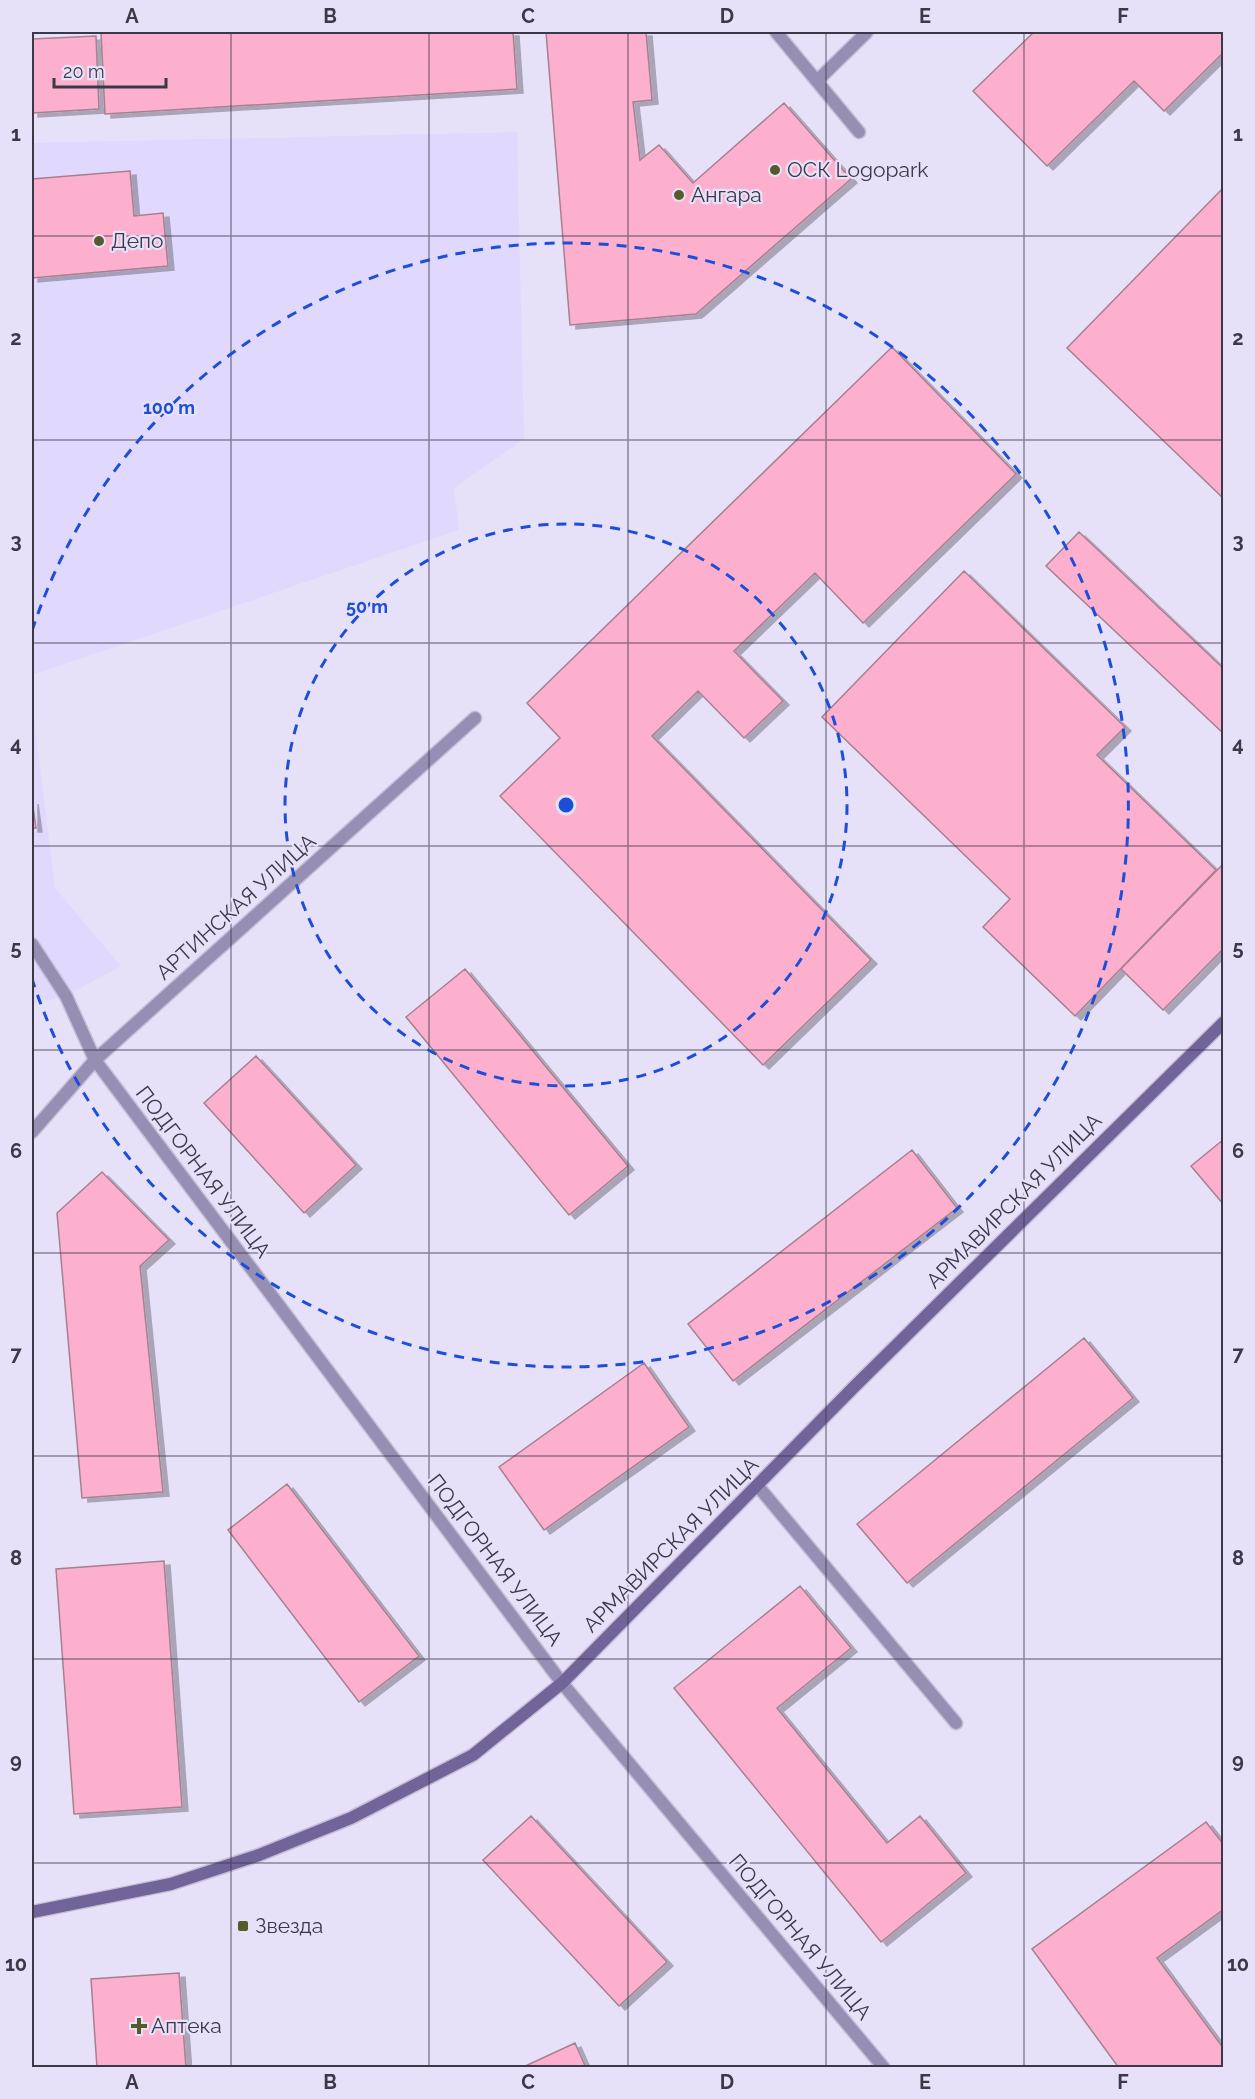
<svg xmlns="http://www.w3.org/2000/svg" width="1255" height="2099" font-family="Raleway,sans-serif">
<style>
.built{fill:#e0d9fd}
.building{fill:#fdafce;stroke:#a7808f;stroke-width:1.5;filter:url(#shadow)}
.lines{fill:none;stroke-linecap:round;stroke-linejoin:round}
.service-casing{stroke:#c4bfd6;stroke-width:15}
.minor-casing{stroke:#c4bfd6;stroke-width:15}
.secondary-casing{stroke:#c4bfd6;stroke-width:15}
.service{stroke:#968eb3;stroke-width:12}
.minor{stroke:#968eb3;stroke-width:12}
.secondary{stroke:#716499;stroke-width:12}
.grid{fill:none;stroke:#3b3848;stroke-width:1.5;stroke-opacity:0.55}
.ring{fill:none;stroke:#1d4ed8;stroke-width:3;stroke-dasharray:10 8}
.poi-dot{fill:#565b29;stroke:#e6e1f9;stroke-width:2}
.labels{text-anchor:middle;stroke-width:4.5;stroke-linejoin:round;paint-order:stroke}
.poi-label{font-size:21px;fill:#3b3848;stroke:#e6e1f9;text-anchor:start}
.street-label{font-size:21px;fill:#3b3848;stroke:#e6e1f9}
.centre{fill:#1d4ed8;stroke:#e6e1f9;stroke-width:3}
.ring-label{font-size:18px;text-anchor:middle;font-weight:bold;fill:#1d4ed8;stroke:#e6e1f9;stroke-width:4.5;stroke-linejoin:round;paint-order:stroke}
.neatline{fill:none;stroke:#3b3848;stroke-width:2}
.grid-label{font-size:20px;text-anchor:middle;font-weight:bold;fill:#3b3848}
</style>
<defs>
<filter id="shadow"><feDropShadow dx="6" dy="4" stdDeviation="0" flood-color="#0004"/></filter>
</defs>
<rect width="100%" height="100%" fill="#e6e1f9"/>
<path class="built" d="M517,132L524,439L454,488L459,530L32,675V143Z
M32,702L55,888L121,966L66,996L32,1004Z"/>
<path class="building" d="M101,32H513L517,89L105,114Z
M546,32H646L652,100L633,102L640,160L659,145L693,183L784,103L851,179L696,314L570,325Z
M1034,32H1224V52L1164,111L1134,81L1047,166L973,91Z
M96,36L99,109L32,113V39Z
M130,171L134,216L163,213L168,266L32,278V179Z
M1224,187V499L1067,348Z
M892,347L1016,474L863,623L815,573L734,651L783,701L744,738L698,691L652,736L871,960L763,1065L500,796L560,738L527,703Z
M1079,532L1224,669V734L1046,566Z
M964,571L1125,727L1097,755L1216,870L1075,1016L983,927L1010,899L822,717Z
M32,800L36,828H32Z
M1224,863V948L1163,1010L1121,969Z
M465,969L628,1166L569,1215L406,1017Z
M256,1056L356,1165L304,1213L204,1103Z
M1224,1139V1205L1191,1166Z
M912,1150L957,1208L733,1381L688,1324Z
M102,1172L169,1240L140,1266L163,1492L82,1498L57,1213Z
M1084,1338L1133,1398L907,1583L857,1524Z
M644,1363L689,1427L544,1530L499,1467Z
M287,1484L419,1656L359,1702L228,1530Z
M164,1561L182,1807L74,1814L56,1569Z
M800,1586L851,1648L777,1708L887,1843L920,1816L966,1873L881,1942L674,1688Z
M531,1816L667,1962L619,2006L483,1860Z
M1206,1822L1224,1845V1909L1157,1958L1224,2049V2068H1119L1032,1949Z
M179,1973L186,2068H97L91,1979Z
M575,2043L586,2068H521Z"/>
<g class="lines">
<defs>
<path id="service" d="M32,944L66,996L95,1060
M757,1485L956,1723"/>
<path id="minor" d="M776,32L859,132
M818,80L867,32
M95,1060L562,1683L884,2068
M32,1132L95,1060L475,718"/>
<path id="secondary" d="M32,1912L171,1884L259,1855L351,1818L473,1755L562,1683L855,1386L1224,1022"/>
</defs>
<use href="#service" class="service-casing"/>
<use href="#minor" class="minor-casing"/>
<use href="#secondary" class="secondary-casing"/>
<use href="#service" class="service"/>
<use href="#minor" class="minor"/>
<use href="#secondary" class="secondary"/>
</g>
<path class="grid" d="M231,32V2068M429,32V2068M628,32V2068M826,32V2068M1024,32V2068M32,236H1224M32,440H1224M32,643H1224M32,846H1224M32,1050H1224M32,1253H1224M32,1456H1224M32,1659H1224M32,1863H1224"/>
<g class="ring">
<circle cx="566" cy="805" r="281"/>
<path d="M32 631A562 562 0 1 1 32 979"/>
</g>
<g class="poi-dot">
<circle cx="775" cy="170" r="6"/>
<circle cx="679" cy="195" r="6"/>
<circle cx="99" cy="241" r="6"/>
<rect x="237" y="1920" width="12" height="12" rx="3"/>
<path d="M136 2017h6v6h6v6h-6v6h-6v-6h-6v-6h6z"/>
</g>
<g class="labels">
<g class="poi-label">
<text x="787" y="177">ОСК Logopark</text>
<text x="691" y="202">Ангара</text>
<text x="111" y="248">Депо</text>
<text x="255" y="1933">Звезда</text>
<text x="151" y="2033">Аптека</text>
</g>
<g class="street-label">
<text transform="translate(236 907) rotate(-42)" y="7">АРТИНСКАЯ УЛИЦА</text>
<text transform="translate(203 1172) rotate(53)" y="7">ПОДГОРНАЯ УЛИЦА</text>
<text transform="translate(1014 1201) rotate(-45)" y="7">АРМАВИРСКАЯ УЛИЦА</text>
<text transform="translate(671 1545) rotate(-45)" y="7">АРМАВИРСКАЯ УЛИЦА</text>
<text transform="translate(495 1560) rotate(53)" y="7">ПОДГОРНАЯ УЛИЦА</text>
<text transform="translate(800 1937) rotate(50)" y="7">ПОДГОРНАЯ УЛИЦА</text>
</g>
</g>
<circle cx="566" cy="805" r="9" class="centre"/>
<g class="ring-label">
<text x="169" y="414">100 m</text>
<text x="367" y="613">50 m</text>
</g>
<rect width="1255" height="2099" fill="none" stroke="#e6e1f9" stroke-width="66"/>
<path d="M54 78v9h112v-9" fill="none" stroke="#3b3848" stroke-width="3"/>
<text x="63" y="78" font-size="18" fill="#3b3848" stroke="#e6e1f9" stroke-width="4.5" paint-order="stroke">20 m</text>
<rect x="33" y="33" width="1189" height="2033" class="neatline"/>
<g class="grid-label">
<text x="132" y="23">A</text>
<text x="330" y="23">B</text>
<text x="528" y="23">C</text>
<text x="727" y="23">D</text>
<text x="925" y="23">E</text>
<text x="1123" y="23">F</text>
<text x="16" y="141">1</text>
<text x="1238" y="141">1</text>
<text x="16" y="345">2</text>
<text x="1238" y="345">2</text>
<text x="16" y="548">3</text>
<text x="1238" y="548">3</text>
<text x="16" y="751">4</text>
<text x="1238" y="751">4</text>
<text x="16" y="955">5</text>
<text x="1238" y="955">5</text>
<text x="16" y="1158">6</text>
<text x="1238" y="1158">6</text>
<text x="16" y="1361">7</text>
<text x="1238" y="1361">7</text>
<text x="16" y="1565">8</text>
<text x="1238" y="1565">8</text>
<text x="16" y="1768">9</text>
<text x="1238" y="1768">9</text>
<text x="16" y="1971">10</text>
<text x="1238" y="1971">10</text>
<text x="132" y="2089">A</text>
<text x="330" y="2089">B</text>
<text x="528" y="2089">C</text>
<text x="727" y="2089">D</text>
<text x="925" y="2089">E</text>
<text x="1123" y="2089">F</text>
</g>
</svg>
